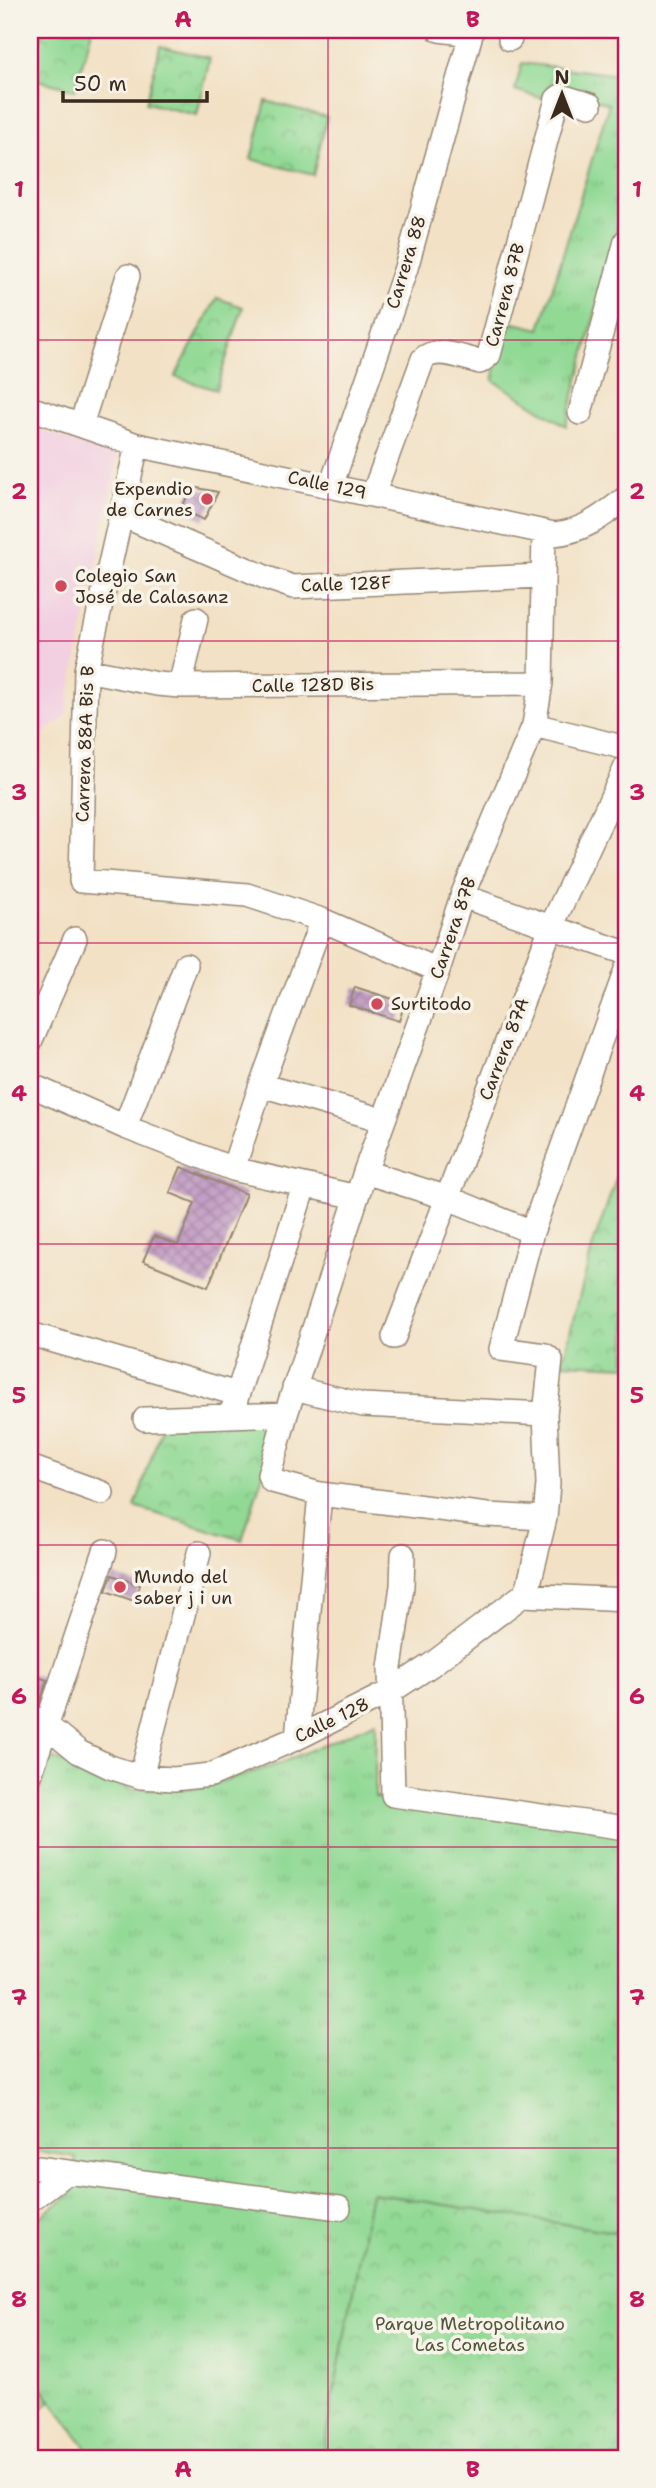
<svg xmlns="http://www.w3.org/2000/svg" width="656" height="2488" font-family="'Shantell Sans',sans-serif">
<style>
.built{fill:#f2cfe1}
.grass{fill:url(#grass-tufts);stroke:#668259;stroke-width:2}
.park{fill:url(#park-crowns);stroke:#668259;stroke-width:2}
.building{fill:url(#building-cross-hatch)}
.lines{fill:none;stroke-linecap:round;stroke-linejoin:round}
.minor-casing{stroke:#968672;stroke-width:26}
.minor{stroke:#fff;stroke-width:23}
.grid{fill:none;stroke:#c2185b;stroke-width:2;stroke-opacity:0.55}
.poi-dot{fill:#d1495b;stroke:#f7f3e8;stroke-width:2.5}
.labels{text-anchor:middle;stroke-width:7;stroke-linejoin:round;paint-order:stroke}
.street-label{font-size:18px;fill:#3b2a1e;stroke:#f7f3e8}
.poi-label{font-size:18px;fill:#3b2a1e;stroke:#f7f3e8;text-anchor:start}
.park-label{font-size:18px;fill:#50563c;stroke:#f7f3e8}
.neatline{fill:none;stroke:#c2185b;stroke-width:2.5}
.grid-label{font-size:23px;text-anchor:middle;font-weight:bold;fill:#c2185b}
</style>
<defs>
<pattern id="grass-tufts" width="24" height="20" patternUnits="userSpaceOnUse" patternTransform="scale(1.75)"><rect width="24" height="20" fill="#91d994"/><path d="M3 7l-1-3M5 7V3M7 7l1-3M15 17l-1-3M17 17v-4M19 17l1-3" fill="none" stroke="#7eba7f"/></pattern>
<pattern id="park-crowns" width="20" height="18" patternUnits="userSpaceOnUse" patternTransform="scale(1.75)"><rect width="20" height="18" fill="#91d994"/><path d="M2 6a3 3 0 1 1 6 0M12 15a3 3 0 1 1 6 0" fill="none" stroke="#7eba7f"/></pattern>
<pattern id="building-cross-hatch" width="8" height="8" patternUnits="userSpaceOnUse" patternTransform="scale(1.75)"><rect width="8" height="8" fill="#be95c2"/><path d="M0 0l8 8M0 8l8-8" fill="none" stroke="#9c7a9d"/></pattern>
</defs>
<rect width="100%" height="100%" fill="#f7f3e8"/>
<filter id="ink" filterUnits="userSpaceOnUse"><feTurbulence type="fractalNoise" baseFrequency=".0143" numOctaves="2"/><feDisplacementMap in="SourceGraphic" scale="14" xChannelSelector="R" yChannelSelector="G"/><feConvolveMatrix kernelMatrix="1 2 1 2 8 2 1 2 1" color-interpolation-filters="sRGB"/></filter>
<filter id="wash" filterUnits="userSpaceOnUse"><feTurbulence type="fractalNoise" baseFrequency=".00686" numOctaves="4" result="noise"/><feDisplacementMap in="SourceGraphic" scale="28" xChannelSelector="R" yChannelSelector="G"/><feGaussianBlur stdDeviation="1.57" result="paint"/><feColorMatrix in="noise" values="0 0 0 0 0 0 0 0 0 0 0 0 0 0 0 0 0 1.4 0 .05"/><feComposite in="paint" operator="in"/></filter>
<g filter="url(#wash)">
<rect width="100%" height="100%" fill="#f2e1c5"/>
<path class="built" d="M30,426L118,456L65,717L30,744Z"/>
<path class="grass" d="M522,63L626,76V195L566,426L493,380L507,321L540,329L609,104L551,84L541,98L515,90Z
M376,1722L375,1797L626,1827V2234L371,2193L322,2458H94L30,2371V2224L70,2195L76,2157L30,2150V1821L50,1757L131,1789L200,1788L276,1765Z"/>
<path class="park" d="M43,30H92L75,90L30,78Z
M160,46L210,58L197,115L146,103Z
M266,101L327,117L313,175L251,159Z
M217,298L243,307L216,390L175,377Z
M626,1150V1366L562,1363L593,1245Z
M280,1420L242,1540L135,1507L163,1422Z
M371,2193L626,2234V2458H322Z
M30,2371L51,2402L30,2416Z"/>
<g id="blocks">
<path class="building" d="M192,487L218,492L204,520L181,509Z
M355,987L405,1003L399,1021L349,1005Z
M181,1167L246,1194L208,1287L143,1261L154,1236L178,1245L195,1203L170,1193Z
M112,1575L140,1585L134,1601L106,1591Z
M30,1674L47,1680L39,1705L30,1702Z"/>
</g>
</g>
<g filter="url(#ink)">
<use href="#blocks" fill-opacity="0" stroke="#968672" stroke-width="2"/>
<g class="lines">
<defs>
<path id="minor" d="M510,39L511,30
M30,408L137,445L554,534C583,532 604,515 626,498
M580,413L626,241
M81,425L128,276
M137,445L86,670L81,881L247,895L322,920L438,970
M331,486L406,268L471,34L439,30
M373,495L423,359C436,346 464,358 480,362L489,355L557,99L561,96L590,105
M122,515L267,578L293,587L542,576
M544,532L541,683L534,725L462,896L438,970L365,1172L286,1414L269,1475L272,1481L320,1494L487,1515L545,1518
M86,670L157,684L180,686L541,683
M180,686L196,619
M534,725L626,748
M462,896L626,953
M30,1042L75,939
M30,1085L125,1127L233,1169L357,1197
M261,1085L383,1120
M125,1127L186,965
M233,1169L261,1085L322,920
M365,1172L448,1198L532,1232
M30,1334L237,1394
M394,1337L551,927L626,767
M294,1388L363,1405L545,1414
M231,1415L304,1186
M145,1419L286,1414
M30,1467L102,1493
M403,1555L402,1586L390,1668L393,1795L626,1828
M523,1595L528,1588L545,1518L548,1484L545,1414L551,1360L545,1355L501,1349L532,1232L626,970
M30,1716L46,1725L79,1752L110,1767L141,1777L174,1779L211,1775L297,1738L391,1691L431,1665L523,1595L626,1600
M297,1738L320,1494
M30,1775L105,1551
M141,1777L199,1553
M30,2167L339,2208
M30,2200L67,2172"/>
</defs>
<use href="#minor" class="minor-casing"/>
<use href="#minor" class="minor"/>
</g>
</g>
<path class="grid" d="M328,30V2458M30,340H626M30,641H626M30,943H626M30,1244H626M30,1545H626M30,1847H626M30,2148H626"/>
<g class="poi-dot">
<circle cx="207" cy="499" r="7"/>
<circle cx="61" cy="586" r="7"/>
<circle cx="377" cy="1004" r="7"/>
<circle cx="120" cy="1587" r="7"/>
</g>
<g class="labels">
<g class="street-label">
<text transform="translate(406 262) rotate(-73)" y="6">Carrera 88</text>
<text transform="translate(505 295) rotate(-75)" y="6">Carrera 87B</text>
<text transform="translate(327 485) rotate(12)" y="6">Calle 129</text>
<text transform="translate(346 584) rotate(-2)" y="6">Calle 128F</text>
<text transform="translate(313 685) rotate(-1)" y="6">Calle 128D Bis</text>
<text transform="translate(85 744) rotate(-88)" y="6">Carrera 88A Bis B</text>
<text transform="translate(453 928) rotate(-71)" y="6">Carrera 87B</text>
<text transform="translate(504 1049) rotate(-69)" y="6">Carrera 87A</text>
<text transform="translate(332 1720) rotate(-26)" y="6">Calle 128</text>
</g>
<g class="poi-label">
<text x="193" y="495" text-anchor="end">Expendio<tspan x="193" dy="21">de Carnes</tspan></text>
<text x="75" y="582">Colegio San<tspan x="75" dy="21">José de Calasanz</tspan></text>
<text x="391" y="1010">Surtitodo</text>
<text x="134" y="1583">Mundo del<tspan x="134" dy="21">saber j i un</tspan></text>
</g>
<g class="park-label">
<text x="470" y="2330">Parque Metropolitano<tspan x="470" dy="21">Las Cometas</tspan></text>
</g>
</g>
<rect width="656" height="2488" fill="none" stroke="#f7f3e8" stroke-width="77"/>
<g transform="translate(562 94)" stroke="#f7f3e8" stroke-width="5" paint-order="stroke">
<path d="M0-5L12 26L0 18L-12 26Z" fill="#3b2a1e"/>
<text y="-10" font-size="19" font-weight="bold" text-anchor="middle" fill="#3b2a1e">N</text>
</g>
<path d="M63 91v10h144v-10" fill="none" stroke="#3b2a1e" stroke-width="3.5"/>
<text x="74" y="91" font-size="21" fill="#3b2a1e" stroke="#f7f3e8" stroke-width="5" paint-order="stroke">50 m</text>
<rect x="38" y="38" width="580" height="2412" class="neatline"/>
<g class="grid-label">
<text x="183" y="27">A</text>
<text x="473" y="27">B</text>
<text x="19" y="197">1</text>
<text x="637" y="197">1</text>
<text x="19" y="499">2</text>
<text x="637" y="499">2</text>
<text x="19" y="800">3</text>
<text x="637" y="800">3</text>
<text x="19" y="1101">4</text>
<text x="637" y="1101">4</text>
<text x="19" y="1403">5</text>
<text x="637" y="1403">5</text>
<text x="19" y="1704">6</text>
<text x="637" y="1704">6</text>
<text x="19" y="2005">7</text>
<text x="637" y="2005">7</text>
<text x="19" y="2307">8</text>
<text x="637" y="2307">8</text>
<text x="183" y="2477">A</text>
<text x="473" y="2477">B</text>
</g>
</svg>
